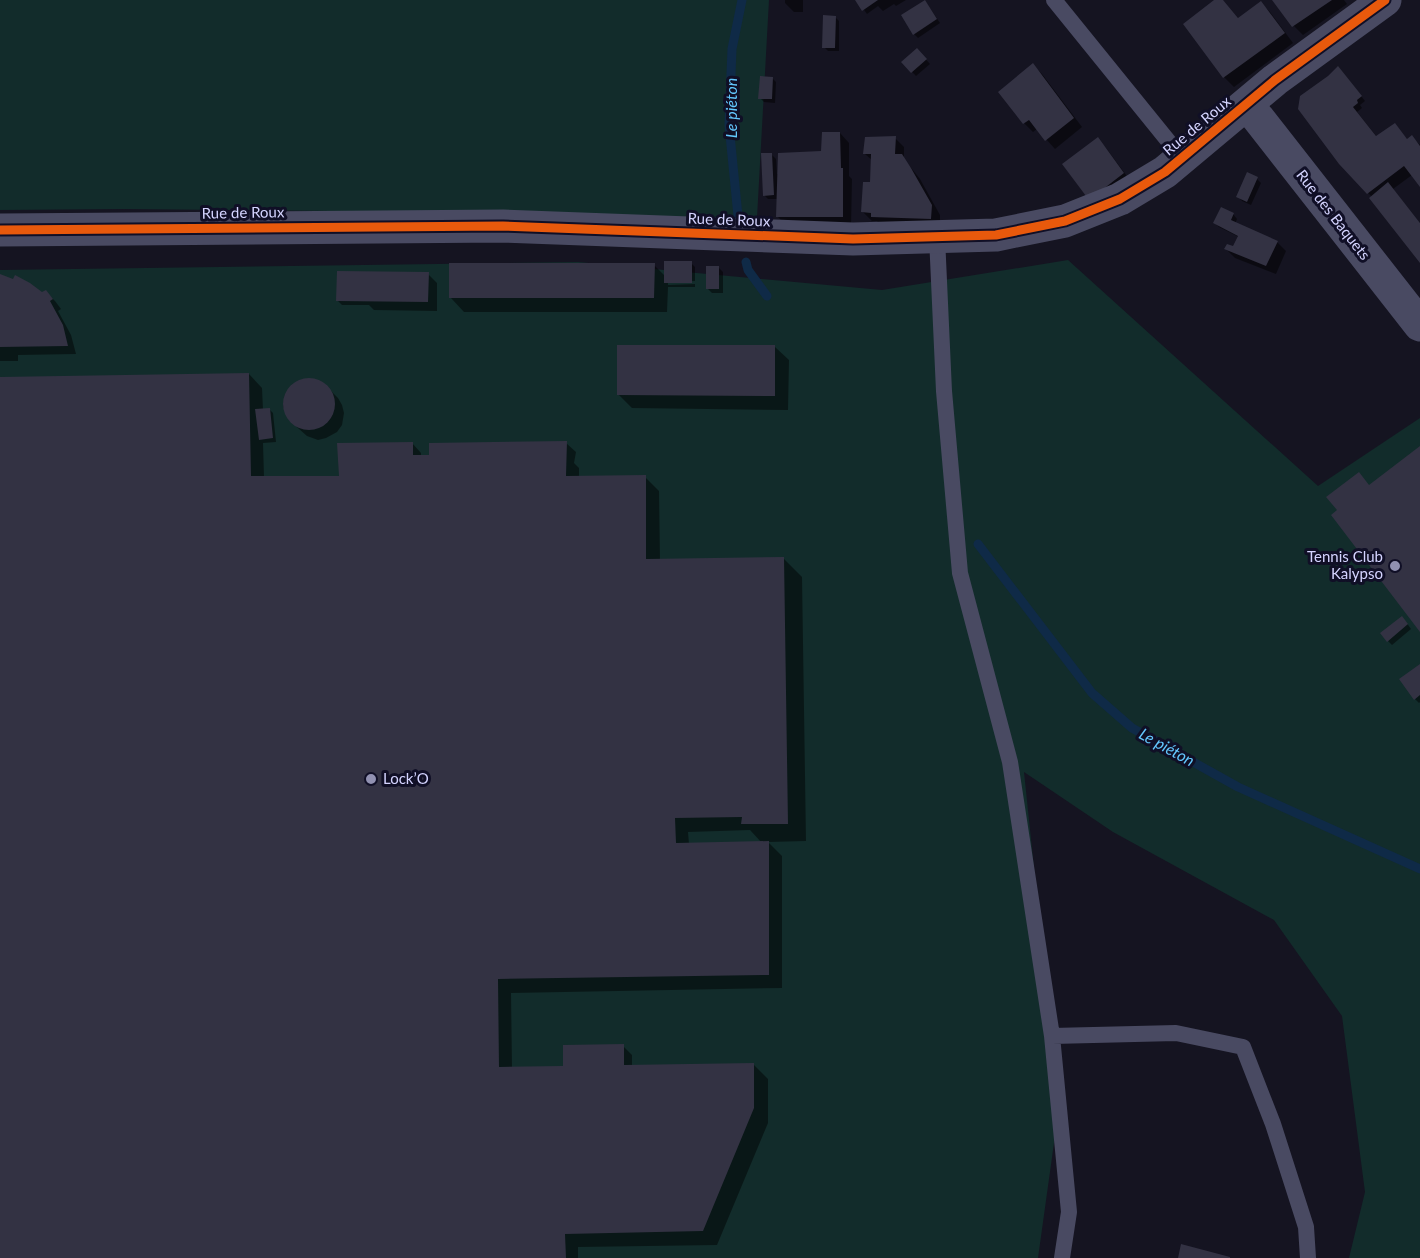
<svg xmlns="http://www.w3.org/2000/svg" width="1420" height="1258" font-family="Lato,sans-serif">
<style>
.green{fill:#122c2b}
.shadow{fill:#0007;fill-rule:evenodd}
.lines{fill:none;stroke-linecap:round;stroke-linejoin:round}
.stream{stroke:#0f2a47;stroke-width:9}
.building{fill:#333243}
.service{stroke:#494a62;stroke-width:16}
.minor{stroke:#494a62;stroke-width:33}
.cycleway-casing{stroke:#100f26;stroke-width:13}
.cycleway{stroke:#e8590c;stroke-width:9}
.poi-dot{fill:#9191b1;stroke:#100f26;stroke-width:2}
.labels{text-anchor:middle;stroke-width:6;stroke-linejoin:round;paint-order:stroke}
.street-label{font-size:15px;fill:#d4d4ff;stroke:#100f26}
.poi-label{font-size:15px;fill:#d4d4ff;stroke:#100f26;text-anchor:end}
.water-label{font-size:16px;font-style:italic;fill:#63c8fe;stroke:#100f26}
</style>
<rect width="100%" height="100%" fill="#151421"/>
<path class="green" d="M0,0H769L756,236L433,212L124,209L0,210Z
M1068,260L1318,486L1420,418V1258H1349L1365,1192L1342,1016L1274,920L1113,832L1024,772L1059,1107L1038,1258H0V270L578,262L882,290Z"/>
<path class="shadow" d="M785,0H803V12H794L785,3Z
M857,0H906L896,6L894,4L883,11L878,6L867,14Z
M1217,0H1222L1239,19L1261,3L1270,12L1293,43L1234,87L1224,77L1186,25Z
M1274,0H1344L1347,4L1303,35L1294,26Z
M925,1L940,23L918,38L914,34Z
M835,17L839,21V51H828L824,47Z
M921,54L930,64L916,76L903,62Z
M1033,65L1042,74L1082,127L1055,149L1037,129L1033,132L1024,123Z
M1342,72L1365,101L1360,105L1362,108L1357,112L1377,137L1403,135L1408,140L1412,137L1420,145V185L1412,175L1393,189L1420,223V260L1372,197L1340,163Z
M772,78L776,82L775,103L764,102L760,98Z
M840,133L849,143V176L852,179L851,226H787L778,217V199H768L764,195L772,155L776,159L777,174H779L822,153Z
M895,138L904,147V159L920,179L940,215V227L881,226L877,221H872L863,212L872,184L873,161L865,154Z
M1097,139L1106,148L1132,183L1099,208Z
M1257,179L1261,183L1251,205L1242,201L1238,196Z
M1233,214L1237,219L1235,224L1277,242L1286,251L1276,274L1235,258L1226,249L1234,248L1239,237L1219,227L1215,223Z
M691,263L695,267V281L668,282V285L695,284V287H668L667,312H464L451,298L654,265L665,276Z
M719,268L723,272V293H712L708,289Z
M428,274L437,283V311L374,310L369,305H342L338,301Z
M0,276L42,294L46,292L55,301L61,309L58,311L71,335L76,354L18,355V361H0Z
M775,347L789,360L788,410L632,408L618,394Z
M249,374L262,388L263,410L269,409L273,413L276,442L263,443L264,477L340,478L412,443L421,453V456L566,443L576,452L574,463L579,468V477H645L659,491L660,561L784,559L802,577L806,841L768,842L782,856V988L511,993L512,1068L565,1067L623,1046L632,1055V1066L754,1065L768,1079V1123L717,1245L578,1247V1258H0V379ZM750,830L762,843L689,844L688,832Z
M312,379L320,381L328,388L338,398L342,405L344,413L342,425L337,432L326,438L318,440L307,436L290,421L286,414L283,406L285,394L293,385L300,380Z
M1406,622L1411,629L1392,645L1388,641Z
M1420,666V702L1419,703L1415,699Z"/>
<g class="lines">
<path class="stream" d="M738,216L729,125L732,49L742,0
M746,262L748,270L767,296
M978,544L1092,693L1132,728L1238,787L1420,869"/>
</g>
<path class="building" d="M855,0H878L862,11Z
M925,0L937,19L913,35L901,15Z
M1214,0H1223L1238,18L1261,1L1285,33L1223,78L1183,24Z
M1272,0H1332L1292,27Z
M823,15L836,16L835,48H822Z
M917,48L927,59L911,73L901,62Z
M1033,63L1074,118L1045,141L1029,120L1023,124L998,92Z
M1338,66L1362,96L1357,100L1358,103L1353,107L1376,136L1395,123L1407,139L1412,135L1420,146V187L1404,166L1367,194L1339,164L1298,109L1300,96L1328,76Z
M760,76L773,77L772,99H758Z
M822,132H840L841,168H843V217H776L778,153L821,151Z
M896,136L895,154H902L911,168L932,205L931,219L871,217V213L861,212L863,182H870L871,154H863L865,137Z
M1098,137L1124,173L1089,200L1062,164Z
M761,153H772L774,195L763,196Z
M1247,172L1258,177L1247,202L1236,197Z
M1388,182L1420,223V263L1369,198Z
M1221,207L1234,213L1231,220L1278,241L1266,266L1224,249L1227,244L1233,246L1238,236L1213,223Z
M664,261H692V283H664Z
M449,263H655L654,298H449Z
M706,266H719V289H706Z
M337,271L429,272L428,302L336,301Z
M0,274L13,279L15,275L30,283L42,292L46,290L53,299L50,301L63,325L68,346L0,347Z
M617,345H775V396L617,395Z
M249,373L251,476H339L337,443L413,442V455H429V443L567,441L566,476L646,475V559L784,557L788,824H741L742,817L675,818L676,843L769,841V975L498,979L499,1067L563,1066V1045L624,1044V1065L754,1063V1108L703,1231L565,1234L566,1258H0V377Z
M283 404a26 26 0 1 1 52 0a26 26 0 1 1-52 0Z
M270,408L273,438L259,440L255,409Z
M1420,446V632L1331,515L1337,510L1326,497L1359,472L1369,485Z
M1402,616L1408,624L1387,642L1380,633Z
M1420,664V695L1414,700L1399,679Z
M1181,1244L1230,1257V1258H1178Z"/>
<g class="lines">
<path class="service" d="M1054,0L1182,158
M937,237L944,391L960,573L1010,762L1052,1036L1069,1212L1062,1258
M1052,1036L1176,1033L1243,1047L1273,1124L1306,1227L1308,1258"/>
<path class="minor" d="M1247,104L1420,325
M0,230L503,226L853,239L996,235L1065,221L1120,199L1165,172L1275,80L1385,0"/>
<defs>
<path id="cycleway" d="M0,230L503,226L853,239L996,235L1065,221L1120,199L1165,172L1275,80L1385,0"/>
</defs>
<use href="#cycleway" class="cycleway-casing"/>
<use href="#cycleway" class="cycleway"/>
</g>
<g class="poi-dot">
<circle cx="1395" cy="566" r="6"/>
<circle cx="371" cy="779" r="6"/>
</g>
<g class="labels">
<g class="street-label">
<text transform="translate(1197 126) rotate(-40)" y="5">Rue de Roux</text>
<text transform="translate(243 213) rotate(-1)" y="5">Rue de Roux</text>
<text transform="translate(1333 215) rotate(52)" y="5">Rue des Baquets</text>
<text transform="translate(729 220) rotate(2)" y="5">Rue de Roux</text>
</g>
<g class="poi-label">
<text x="1383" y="562">Tennis Club<tspan x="1383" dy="17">Kalypso</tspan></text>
<text x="383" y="784" text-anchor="start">Lock’O</text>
</g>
<g class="water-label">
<text transform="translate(731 108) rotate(-90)" y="6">Le piéton</text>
<text transform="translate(1167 747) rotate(29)" y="6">Le piéton</text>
</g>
</g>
</svg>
